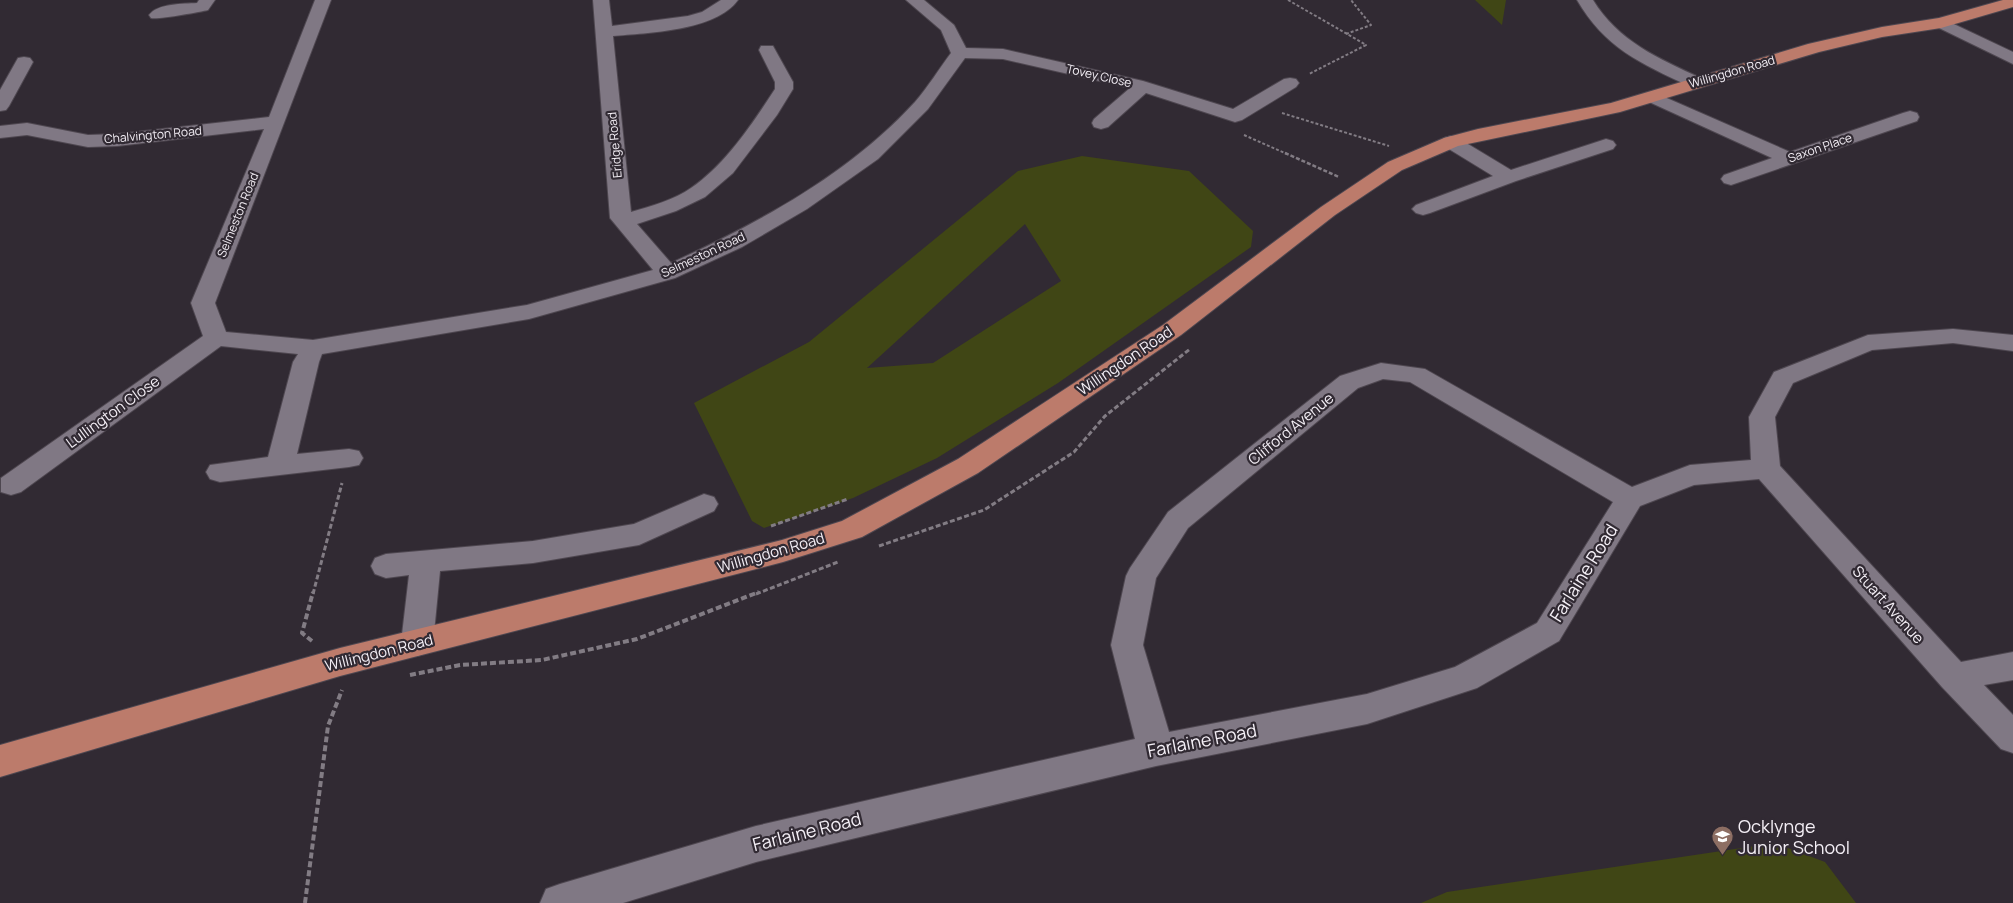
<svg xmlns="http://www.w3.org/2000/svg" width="2013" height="903" font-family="Manrope,sans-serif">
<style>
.green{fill:#404615;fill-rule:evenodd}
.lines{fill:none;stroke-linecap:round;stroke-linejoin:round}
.minor-casing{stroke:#4e4750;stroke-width:2}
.major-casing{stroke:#4e4750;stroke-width:2}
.path-far3{stroke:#827c84;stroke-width:2;stroke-dasharray:3 2;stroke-linecap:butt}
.path-far2{stroke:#827c84;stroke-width:2.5;stroke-dasharray:4 2;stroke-linecap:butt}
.path-far1{stroke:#827c84;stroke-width:3;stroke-dasharray:5 2.5;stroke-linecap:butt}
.path{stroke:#827c84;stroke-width:4;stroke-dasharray:6 3;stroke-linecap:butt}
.minor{fill:#807884;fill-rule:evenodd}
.major{fill:#bc7b6b;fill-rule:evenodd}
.labels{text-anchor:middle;stroke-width:4.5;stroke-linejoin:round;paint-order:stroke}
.far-street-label{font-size:12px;fill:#f4eff6;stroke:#312a33}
.street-label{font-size:15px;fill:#f4eff6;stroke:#312a33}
.near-street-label{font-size:18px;fill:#f4eff6;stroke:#312a33}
.near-poi-label{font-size:18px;fill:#f4eff6;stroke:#312a33;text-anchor:start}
</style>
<rect width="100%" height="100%" fill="#312a33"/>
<path class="green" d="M1475,0H1506L1502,25Z
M1082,156L1189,171L1253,231L1251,247L1058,383L937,458L853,498L764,528L752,521L694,403L809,342L1018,171ZM1025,224L1061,281L933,363L867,368Z
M1775,843L1825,862L1856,903H1421L1447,892Z"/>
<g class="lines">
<defs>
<path id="minor" d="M199,0H215L208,10C200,12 156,20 151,18L149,15C158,3 183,4 197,3Z
M315,0H331L215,303L226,332L313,340L527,305L653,270L610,218L593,0H609L612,26L688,16L702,12L721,0H738C716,31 647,33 613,36L631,212C651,206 674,200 691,188C726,164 752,124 775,89V82L759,50L761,46H773L793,82V89L777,115L733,173L705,197L676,211L637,224L671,263C760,222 848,175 915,102C928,87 939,69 951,53L941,30L906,0H924L954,25L966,48L1003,49L1143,81L1233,109L1284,79L1290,78L1296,79L1299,83L1296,87L1242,120L1235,122L1146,93L1108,127L1101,129L1094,127L1092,123L1094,119L1130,88L1003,59L965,58L928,109L878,159L807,209L742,247L675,278L529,319L322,354L319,362L297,454L349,449L359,451L363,458L359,465L349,467L220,482L210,479L206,472L210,465L268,457L293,362L298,354L221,346L21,492L11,495L1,492V478L203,336L191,303L264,129L117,146L88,147L27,135L0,138V126L27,123L88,135L117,134L269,117Z
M1577,0H1593C1618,41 1659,59 1701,78L1704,82L1701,86L1695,87L1689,86C1640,63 1605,48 1577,0Z
M1941,18L2013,52V64L1935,26L1933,23L1935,20Z
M24,57L30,58L33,62L9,106L6,110L0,111V90L18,58Z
M1653,92L1790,152L1903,113L1910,111L1917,113L1919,117L1917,121L1731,185L1724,183L1721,179L1724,175L1772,158L1647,101L1644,97L1647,93Z
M1451,136L1458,138L1511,170L1606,139L1613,141L1616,145L1613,149L1516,181L1430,213L1423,215L1416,213L1412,209L1416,205L1493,176L1444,146L1441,142L1444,138Z
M1953,329L2013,335V351L1953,343L1872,350L1793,383L1775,417L1780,466L1961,662L2013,652V680L1984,685L2013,715V753L2001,749L1942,687L1759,479L1694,485L1640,506L1559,641L1477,688L1367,724L1156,766L756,862L623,903H540L546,889L560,884L756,826L1135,739L1111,645L1126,576L1130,568L1168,512L1340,376L1381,363L1425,369L1632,487L1690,465L1751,460L1749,417L1774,372L1868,335ZM1383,379L1410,382L1613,502L1537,623L1455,667L1367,694L1169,732L1143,645L1156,578L1188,528L1358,388Z
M704,494L714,497L718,504L714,511L639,545L533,563L440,571L433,643L429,652L417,656L405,652L401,643L409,575L386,578L375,574L371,566L375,558L386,554L533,541L634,524Z"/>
<path id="major" d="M2003,0H2013V7L1941,28L1882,37L1819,52L1620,112L1458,146L1402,170L1335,215L1181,335L978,473L862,537L783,562L340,676L0,777V745L340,648L782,540L842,521L958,459L1163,325L1321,207L1388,162L1444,138L1478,129L1611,103L1808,44L1882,27L1939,18Z"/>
</defs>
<use href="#minor" class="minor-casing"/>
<use href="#major" class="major-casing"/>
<path class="path-far3" d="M1288,0L1366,45L1309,74
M1346,34L1371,25L1351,0
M1282,113L1389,146
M1244,135L1287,154"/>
<path class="path-far2" d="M1285,153L1339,177"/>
<path class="path-far1" d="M771,526L848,499
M879,546L984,510L1074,452L1105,416L1190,349
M313,594L342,483
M756,594L838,562"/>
<path class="path" d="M312,641L302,633L313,592
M410,675L460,665L542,660L637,639L759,592
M305,903L328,726L342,690"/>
<use href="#minor" class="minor"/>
<use href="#major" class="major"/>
</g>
<defs>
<symbol id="school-pin" viewBox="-11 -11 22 30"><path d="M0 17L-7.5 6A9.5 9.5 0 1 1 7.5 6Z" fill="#8d6e63" stroke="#312a33"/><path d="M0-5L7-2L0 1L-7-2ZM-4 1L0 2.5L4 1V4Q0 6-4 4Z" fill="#fff"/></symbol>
</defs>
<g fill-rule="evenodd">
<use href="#school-pin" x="1710" y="824" width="25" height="34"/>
</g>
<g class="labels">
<g class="far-street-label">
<text transform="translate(1732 72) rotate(-16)" y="4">Willingdon Road</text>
<text transform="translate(1099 76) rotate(13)" y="4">Tovey Close</text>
<text transform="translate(153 135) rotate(-5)" y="4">Chalvington Road</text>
<text transform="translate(615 145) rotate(-95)" y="4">Eridge Road</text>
<text transform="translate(1820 148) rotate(-19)" y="4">Saxon Place</text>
<text transform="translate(238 215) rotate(-68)" y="4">Selmeston Road</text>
<text transform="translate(703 255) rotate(-25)" y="4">Selmeston Road</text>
</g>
<g class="street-label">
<text transform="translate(1125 361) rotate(-34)" y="5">Willingdon Road</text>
<text transform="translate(113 412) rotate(-36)" y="5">Lullington Close</text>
<text transform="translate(1291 429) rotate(-39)" y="5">Clifford Avenue</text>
<text transform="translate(771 553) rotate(-16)" y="5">Willingdon Road</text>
<text transform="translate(1888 605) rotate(48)" y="5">Stuart Avenue</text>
<text transform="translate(379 653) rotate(-14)" y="5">Willingdon Road</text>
</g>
<g class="near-street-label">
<text transform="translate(1584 573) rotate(-58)" y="6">Farlaine Road</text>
<text transform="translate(1202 741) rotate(-11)" y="6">Farlaine Road</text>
<text transform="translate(807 832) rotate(-14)" y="6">Farlaine Road</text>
</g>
<g class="near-poi-label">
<text x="1738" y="833">Ocklynge<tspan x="1738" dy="21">Junior School</tspan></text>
</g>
</g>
</svg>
